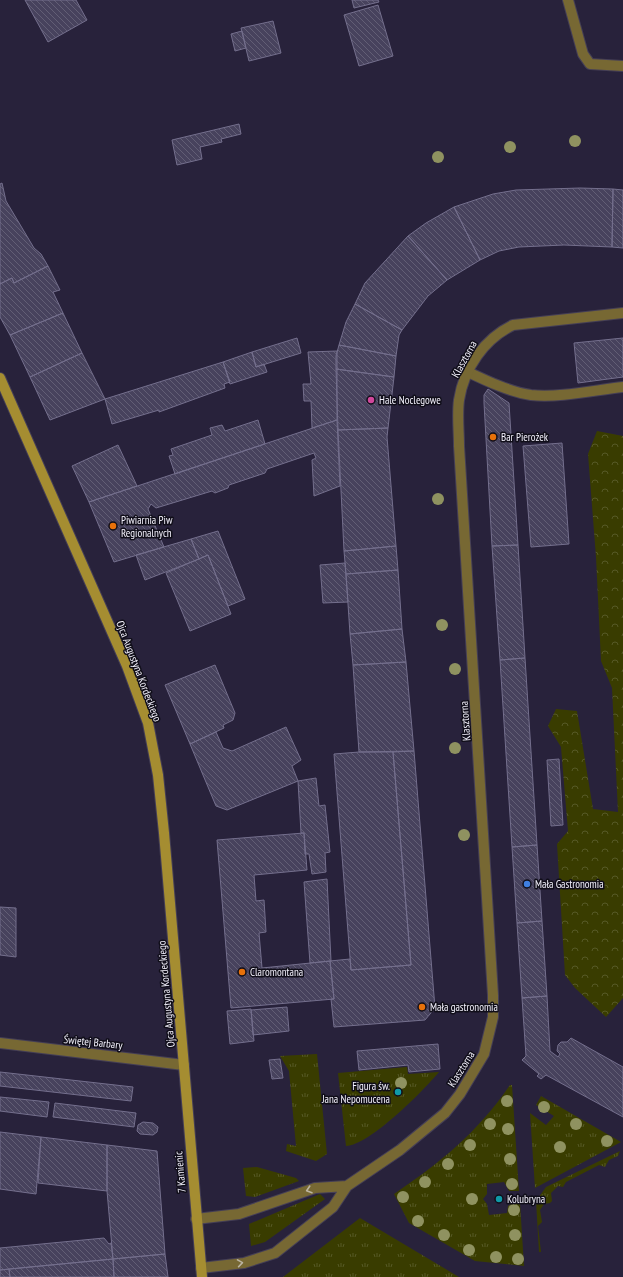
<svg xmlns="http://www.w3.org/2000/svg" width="623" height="1277" font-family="'PT Sans Narrow',sans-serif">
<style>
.grass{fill:url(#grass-tufts)}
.forest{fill:url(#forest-crowns)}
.building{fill:url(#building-back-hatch);stroke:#746f8d}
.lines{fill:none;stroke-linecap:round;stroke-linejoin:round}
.lane-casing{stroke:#453f56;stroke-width:12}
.street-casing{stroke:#453f56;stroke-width:12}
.secondary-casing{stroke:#453f56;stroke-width:12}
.lane{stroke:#776833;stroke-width:10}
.street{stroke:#776833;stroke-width:10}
.secondary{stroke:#a58d31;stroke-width:10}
.tree{fill:#8f9260}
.oneway{stroke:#bcb4a2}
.hotel-dot{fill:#d1479c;stroke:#100e19;stroke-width:1.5}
.food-dot{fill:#e8710a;stroke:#100e19;stroke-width:1.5}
.shop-dot{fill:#3f7fe0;stroke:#100e19;stroke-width:1.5}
.culture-dot{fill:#0f9aa8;stroke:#100e19;stroke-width:1.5}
.labels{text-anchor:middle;stroke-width:3;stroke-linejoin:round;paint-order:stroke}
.street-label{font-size:11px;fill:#f4f2fd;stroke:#100e19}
.poi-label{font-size:11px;fill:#f4f2fd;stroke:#100e19;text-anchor:start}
</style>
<defs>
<pattern id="grass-tufts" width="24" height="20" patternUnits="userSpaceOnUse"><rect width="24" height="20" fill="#393c00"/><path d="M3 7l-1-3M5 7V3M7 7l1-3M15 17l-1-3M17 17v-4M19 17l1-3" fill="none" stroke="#565926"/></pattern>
<pattern id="forest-crowns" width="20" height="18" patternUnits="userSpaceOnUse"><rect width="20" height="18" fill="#393c00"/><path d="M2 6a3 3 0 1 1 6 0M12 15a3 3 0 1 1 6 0" fill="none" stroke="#565926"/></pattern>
<pattern id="building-back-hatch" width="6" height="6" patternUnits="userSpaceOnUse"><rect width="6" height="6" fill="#47425d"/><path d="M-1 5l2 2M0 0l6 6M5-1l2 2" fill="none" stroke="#625e75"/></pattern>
</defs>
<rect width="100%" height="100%" fill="#28223b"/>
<path class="grass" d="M317,1054L327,1154L316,1161L286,1151L287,1144L296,1146L289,1071L280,1056Z
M407,1067L408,1074L439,1072C423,1091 370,1145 346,1146L338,1073Z
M510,1085H512L519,1191H509L504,1182L487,1184V1194L483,1199L487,1204L489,1215L507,1213L508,1206L511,1204L520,1203L524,1266L475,1261L409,1223L394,1194C441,1162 477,1133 510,1085Z
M541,1096L621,1142L535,1188L530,1113L546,1125L554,1116L536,1105Z
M620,1151L618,1156L609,1160L605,1167L599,1165L566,1182L563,1187L558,1186L551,1193L552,1201L550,1203L544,1204L540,1210L542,1222L538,1226L541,1252H539L536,1201L546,1187Z
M257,1167L296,1178L299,1181L255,1197L246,1196L243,1168Z
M320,1194L325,1199L265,1242L251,1246L249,1224Z
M360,1218L459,1277H283Z"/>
<path class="forest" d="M597,431L623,436V998L606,1017L575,988L565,975L557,844L568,831L561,747L548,726L556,709L577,711L593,809L618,812L612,688L601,661L596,557L588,454Z"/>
<path class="building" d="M25,0H76L87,20L48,42Z
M352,0H378L379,2L354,8Z
M378,5L393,56L359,66L344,15Z
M273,21L281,53L249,61L241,28Z
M242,31L246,48L235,51L231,34Z
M239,124L241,134L221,139L222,142L200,147L202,159L177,165L172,140Z
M2,183L6,201L34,248L41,254L48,266L14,283L12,278L0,284V184Z
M580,188L613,189L612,247L564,245L519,247L499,251L480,260L454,207L493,194L516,190Z
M613,189L623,190V248L612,247Z
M454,207L480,260L447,280L408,236L426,223Z
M408,236L447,280L428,296L402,330L355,304L365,283Z
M48,266L60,290L53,292L63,313L10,335L0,317V284L12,278L14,283Z
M355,304L402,330L399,335L396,356L339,345L346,322Z
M63,313L82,353L30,377L10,335Z
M297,338L301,353L256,367L252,352Z
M623,338V377L578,383L574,343Z
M339,345L396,356L394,377L336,369V356Z
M337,351V420L312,428L311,401H304L303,384H311L308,352Z
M252,352L256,367L264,364L267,372L230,384L223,362Z
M82,353L105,399L50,420L30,377Z
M223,362L230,382L224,384L225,388L159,412V410L112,424L105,399Z
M336,369L394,377L388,428L338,430Z
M488,389L509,403L518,545L492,546L484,403V395Z
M258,420L265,444L175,474L169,456L173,455L171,449L212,435L210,428L222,425L225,431Z
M337,420L340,486L314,496L312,460L316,458L314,453L267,469L265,473L229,485L228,488L215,493L212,491L156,508L151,504L148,509L164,547L114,562L89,502Z
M388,428L387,437L396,546L344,551L338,430Z
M562,443L569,544L531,547L523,446Z
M118,445L137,486L89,502L72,466Z
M218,531L245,599L228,606L208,555L199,559L191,539Z
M191,539L199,559L145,580L136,555Z
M518,545L525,658L500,660L492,546Z
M396,546L398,570L346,574L344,551Z
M208,555L231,614L190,631L166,573Z
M345,563L348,602L323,603L320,565Z
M398,570L402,629L350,634L346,574Z
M402,629L406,662L353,665L350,634Z
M525,658L537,845L512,847L500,660Z
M406,662L414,751L359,752L353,665Z
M215,665L235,713L233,720L223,725L224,728L190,744L165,685Z
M286,727L301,760L292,766L298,781L227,810L216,806L190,744L216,732L223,748L232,751Z
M414,751L435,1008L425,1020L334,1027L331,999H334L330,961L350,959L351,970L411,965L393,752Z
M359,752H393L411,965L351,970L334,754Z
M559,759L563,825L551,826L547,760Z
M316,778L319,806L325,805L330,852L325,853L326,872L312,874L309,854H305L304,833H301L298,781Z
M304,833L307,870L254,875L256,901L264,900L266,932L259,933L262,968L330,961L334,999L231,1008L217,840Z
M537,845L542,921L517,923L512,847Z
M327,879L331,961L310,963L304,882Z
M0,907L16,908V957L0,955Z
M542,921L547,996L522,998L517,923Z
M547,996L550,1051L558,1057L560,1054L557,1051L558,1045L561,1042H567L571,1038L623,1067V1117L546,1075L541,1079L537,1076L539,1074L522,1060L526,1056L522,998Z
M287,1007L289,1031L253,1035L251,1010Z
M251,1009L254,1041L230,1044L227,1011Z
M438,1044L440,1069L409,1072L408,1065L359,1070L357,1051Z
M280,1059L283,1078L272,1079L269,1060Z
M0,1072L133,1087L131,1101L0,1086Z
M0,1097L49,1102L47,1117L0,1111Z
M55,1103L136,1113L134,1127L53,1117Z
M143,1122L153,1123L158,1127L157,1132L153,1135L140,1134L137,1131L138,1125Z
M0,1132L41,1137L36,1194L0,1189Z
M41,1137L107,1145V1191L38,1183Z
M107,1145L157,1151L165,1254L113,1259L107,1191Z
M104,1238L109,1244L111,1243L113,1259L0,1270V1248Z
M165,1254L168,1277H114L113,1259Z
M113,1259L114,1277H10L9,1269Z
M9,1269L10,1277H0V1270Z"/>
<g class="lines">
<defs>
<path id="lane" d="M568,0L583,54L590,64L623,66
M468,372C487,381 510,392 531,395C559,398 595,390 623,387"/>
<path id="street" d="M0,1043L184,1065
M196,1219L239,1214L315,1188L347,1186
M201,1268L244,1263L275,1253L333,1207L347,1186L400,1150L445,1113L460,1094L484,1054L493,1017V995L459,446C459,431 457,415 459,400C464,368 484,339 513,325L623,313"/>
<path id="secondary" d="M0,378L127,666L148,723L158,775L164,833L202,1277"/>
</defs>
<use href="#lane" class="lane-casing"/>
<use href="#street" class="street-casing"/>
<use href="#secondary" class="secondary-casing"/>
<use href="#lane" class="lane"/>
<use href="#street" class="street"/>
<use href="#secondary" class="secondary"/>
</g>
<g class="tree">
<circle cx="575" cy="141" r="6"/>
<circle cx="510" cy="147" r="6"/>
<circle cx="438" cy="157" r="6"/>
<circle cx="438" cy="499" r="6"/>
<circle cx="442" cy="625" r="6"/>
<circle cx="455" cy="669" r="6"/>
<circle cx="455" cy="748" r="6"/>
<circle cx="464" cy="835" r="6"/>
<circle cx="401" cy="1083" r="6"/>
<circle cx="507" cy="1101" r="6"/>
<circle cx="544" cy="1107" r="6"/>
<circle cx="490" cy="1124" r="6"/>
<circle cx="576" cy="1124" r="6"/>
<circle cx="508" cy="1129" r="6"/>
<circle cx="607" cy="1141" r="6"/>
<circle cx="470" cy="1145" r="6"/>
<circle cx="560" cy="1147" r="6"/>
<circle cx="510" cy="1159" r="6"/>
<circle cx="448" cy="1164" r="6"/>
<circle cx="425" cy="1182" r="6"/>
<circle cx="512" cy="1184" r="6"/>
<circle cx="403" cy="1197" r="6"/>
<circle cx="472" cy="1199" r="6"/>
<circle cx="514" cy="1210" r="6"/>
<circle cx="418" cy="1221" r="6"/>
<circle cx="444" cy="1235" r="6"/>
<circle cx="515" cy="1235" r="6"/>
<circle cx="469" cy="1250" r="6"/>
<circle cx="496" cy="1257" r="6"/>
<circle cx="518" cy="1259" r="6"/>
</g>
<defs><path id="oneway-chevron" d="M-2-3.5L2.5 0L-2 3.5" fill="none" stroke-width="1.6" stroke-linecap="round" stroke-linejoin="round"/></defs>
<g class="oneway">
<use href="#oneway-chevron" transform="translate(309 1190) rotate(162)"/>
<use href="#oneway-chevron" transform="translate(240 1263) rotate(-9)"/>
</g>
<circle class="hotel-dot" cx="371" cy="400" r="4"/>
<g class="food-dot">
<circle cx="493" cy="437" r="4"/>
<circle cx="113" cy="526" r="4"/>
<circle cx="242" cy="972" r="4"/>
<circle cx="422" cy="1007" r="4"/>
</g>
<circle class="shop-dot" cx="527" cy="884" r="4"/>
<g class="culture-dot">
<circle cx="398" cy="1092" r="4"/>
<circle cx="499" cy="1199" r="4"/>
</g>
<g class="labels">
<g class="street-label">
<text transform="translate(464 359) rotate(-61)" y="4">Klasztorna</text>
<text transform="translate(139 671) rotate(69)" y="4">Ojca Augustyna Kordeckiego</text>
<text transform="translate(465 721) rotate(-94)" y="4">Klasztorna</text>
<text transform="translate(166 994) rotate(-95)" y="4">Ojca Augustyna Kordeckiego</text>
<text transform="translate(93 1042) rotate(6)" y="4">Świętej Barbary</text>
<text transform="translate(461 1069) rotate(-58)" y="4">Klasztorna</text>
<text transform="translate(180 1172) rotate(-95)" y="4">7 Kamienic</text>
</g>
<g class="poi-label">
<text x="379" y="404">Hale Noclegowe</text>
<text x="501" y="441">Bar Pierożek</text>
<text x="121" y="524">Piwiarnia Piw<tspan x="121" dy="13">Regionalnych</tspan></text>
<text x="535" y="888">Mała Gastronomia</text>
<text x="250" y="976">Claromontana</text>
<text x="430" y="1011">Mała gastronomia</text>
<text x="390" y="1090" text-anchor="end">Figura św.<tspan x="390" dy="13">Jana Nepomucena</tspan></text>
<text x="507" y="1203">Kolubryna</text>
</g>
</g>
</svg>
